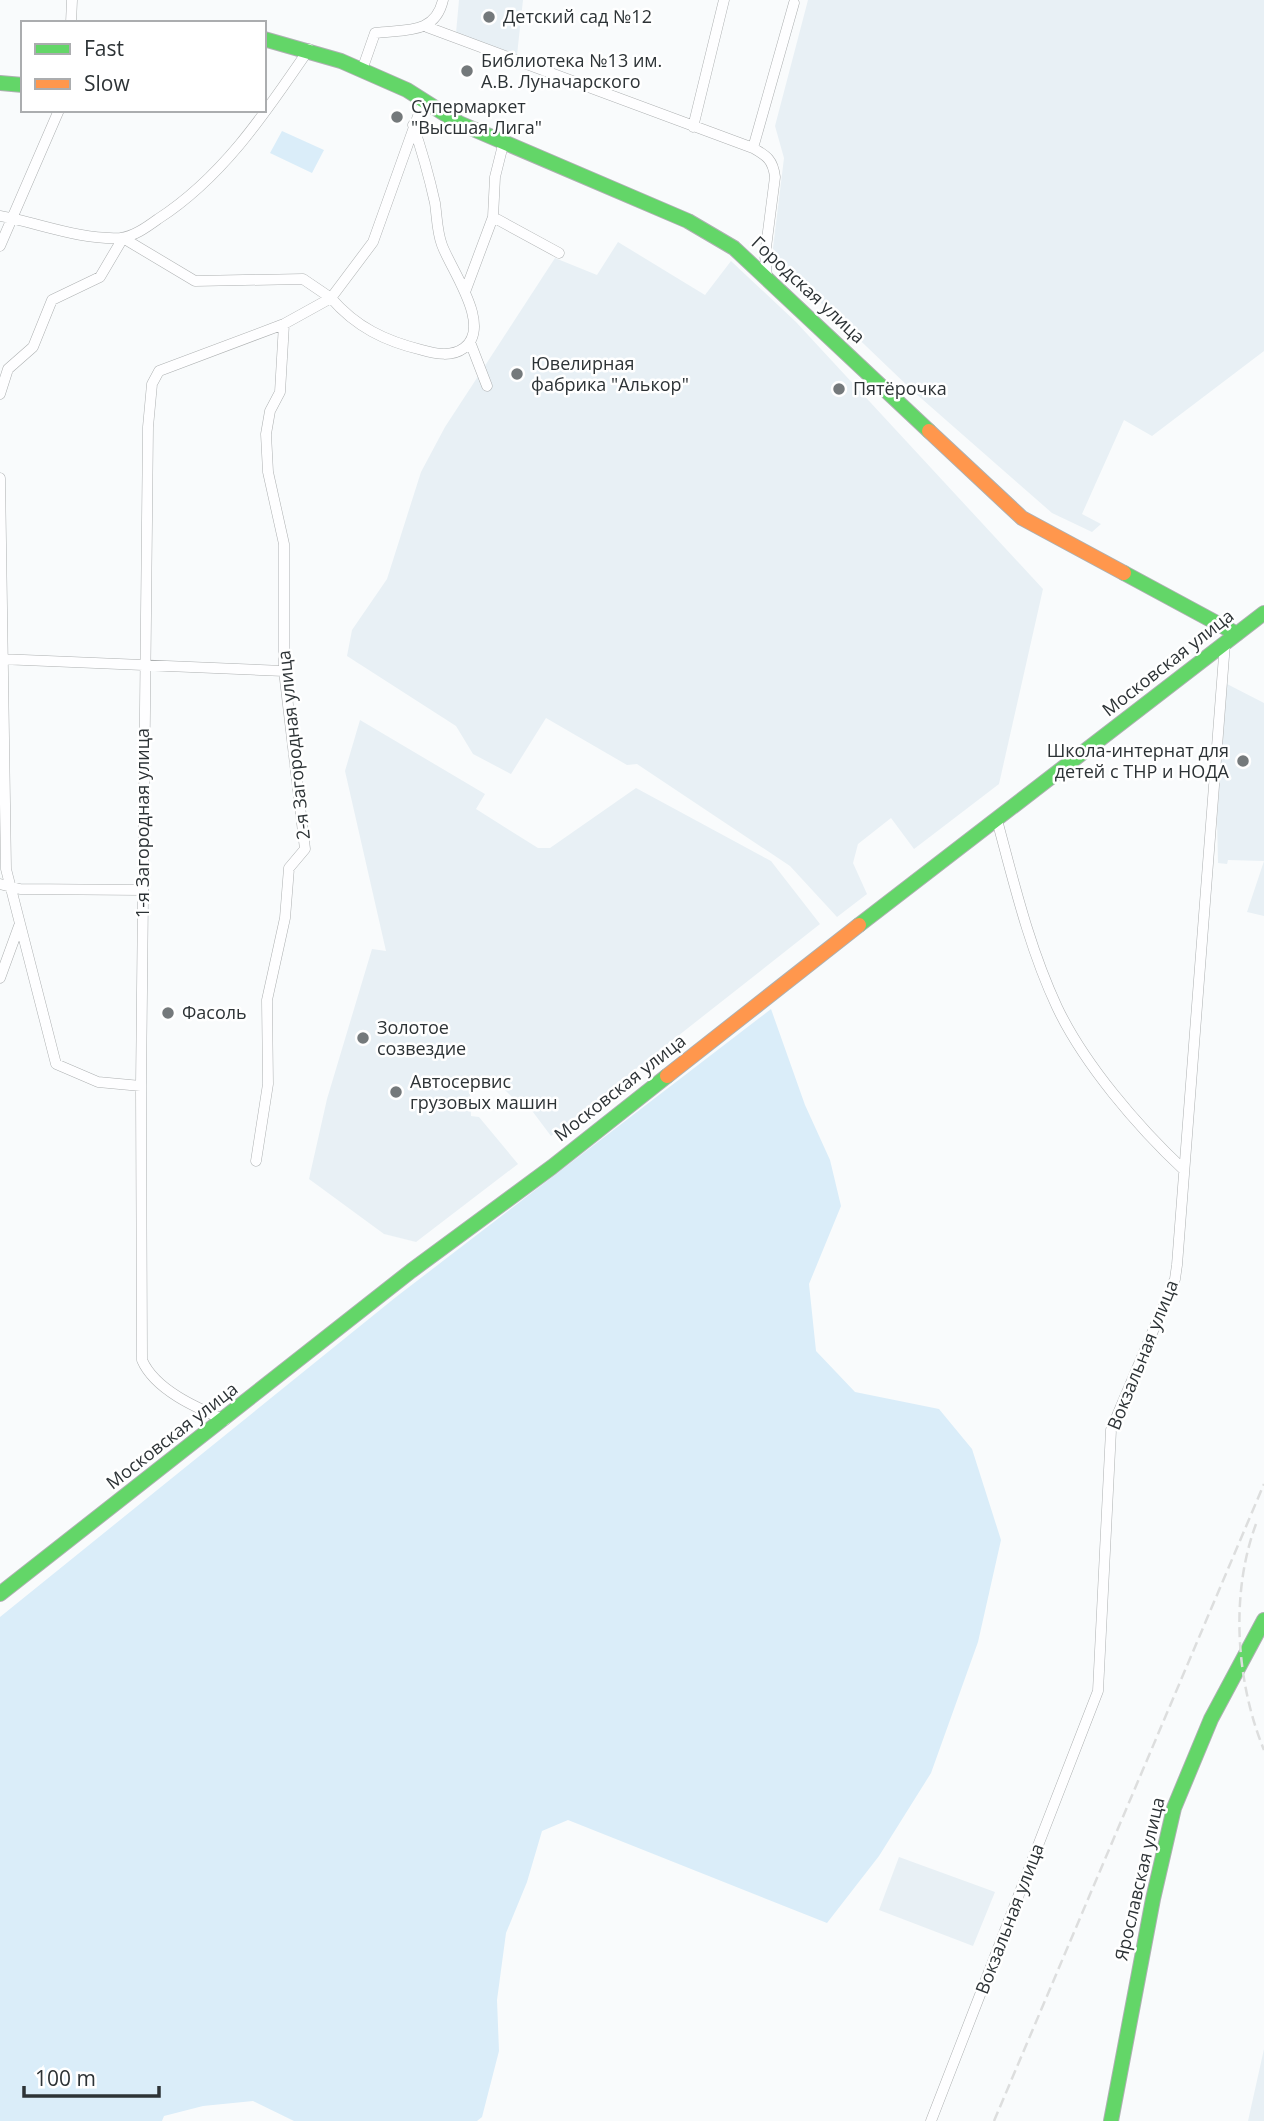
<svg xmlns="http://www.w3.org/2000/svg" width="1264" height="2121" font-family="'Open Sans',sans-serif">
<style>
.built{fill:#e8f0f5}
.green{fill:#daedf9}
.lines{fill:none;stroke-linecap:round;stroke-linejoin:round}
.street-casing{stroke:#adb0b1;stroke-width:11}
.fast-casing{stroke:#adb0b1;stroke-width:16}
.slow-casing{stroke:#adb0b1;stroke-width:16}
.street{stroke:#fefeff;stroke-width:10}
.fast{stroke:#63d668;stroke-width:14}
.slow{stroke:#ff974d;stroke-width:14}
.rail{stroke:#dddede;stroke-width:2.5;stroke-dasharray:10 5;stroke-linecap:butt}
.poi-dot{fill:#74797b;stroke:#fff;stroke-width:2.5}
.labels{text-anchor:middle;stroke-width:5;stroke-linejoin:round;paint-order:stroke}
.poi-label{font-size:18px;fill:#2d3336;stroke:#fff;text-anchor:start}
.street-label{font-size:18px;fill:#2d3336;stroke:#fff}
</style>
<rect width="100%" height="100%" fill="#f9fbfc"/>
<path class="built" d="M459,0H523L517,55L456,33Z
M808,0H1264V351L1152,436L1124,420L1082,514L1101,524L1092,532L1052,513L914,392L772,256L784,158L775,126Z
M618,242L705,295L731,261L796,322L1043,589L999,784L914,849L891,818L858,844L853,863L867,894L837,917L790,866L637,764L627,765L546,718L511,774L473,754L456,726L347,656L352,630L387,579L421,472L445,427L555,258L597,275Z
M1227,684L1264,703V916L1247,912L1264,861L1228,860L1227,864L1218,863L1217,819Z
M360,720L485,794L476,809L538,848H550L636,788L771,861L820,924L551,1136L530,1108L524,1109L492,1077L470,1094L471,1116L479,1117L518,1164L416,1242L384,1234L309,1179L327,1099L372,949L386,951L345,771Z
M899,1857L995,1892L973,1946L879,1910Z
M1264,2049V2121H1248Z"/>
<path class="green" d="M282,131L324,150L312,173L270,153Z
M771,1009L805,1105L830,1160L841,1206L809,1284L816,1351L855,1392L939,1409L972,1449L1001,1540L978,1642L931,1773L879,1856L827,1923L568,1820L542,1831L527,1882L506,1933L497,2000L499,2051L482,2117L477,2121H294L253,2101L203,2106L164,2116L162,2121H0V1617L396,1297Z"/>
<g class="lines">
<defs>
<path id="street" d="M71,23L72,0
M427,27L753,148C767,156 773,160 775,177L765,255L767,277
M362,70L375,33C405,29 435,35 443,0
M693,127L724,0
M753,148L794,3
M0,216C39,223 80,240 120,238C133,237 147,227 158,219C223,177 266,112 309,49
M493,217L559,253
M123,238L195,281L303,279L331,298L373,242L423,102
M0,246L59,110
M465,292L493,217L495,177L504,141
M470,342L487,386
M0,394L8,369L33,347L52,300L100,277L123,238
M0,478L6,869L56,1064L98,1082L141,1086
M0,659L284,671
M997,820C1014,883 1029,947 1057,1007C1084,1064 1138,1127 1184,1170
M0,884L20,889L142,890
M0,978L19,926
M256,1161L268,1084L267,1000L285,918L289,868L305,849L284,671V544L268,472L266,434L270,411L280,392L284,324
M225,1420C197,1408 155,1390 142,1360L141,1086L148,427L152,384L159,371L284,324L331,298C356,327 385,341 422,350C436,354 452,357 464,348C493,326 451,270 442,245C437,232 437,217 435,203C429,176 422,151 413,125
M931,2121L1098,1691L1111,1430L1175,1279L1177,1265L1225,643"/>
<path id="fast" d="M264,39L341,61L407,90L459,123L688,221L734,248L929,431
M0,83L23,85
M1124,573L1237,634
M859,925L1264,613
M0,1594L411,1271L552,1167L667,1076
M1111,2121L1153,1899L1174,1808L1211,1719L1264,1620"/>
<path id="slow" d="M929,431L1022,518L1124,573
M667,1076L859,925"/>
</defs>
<use href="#street" class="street-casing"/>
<use href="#fast" class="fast-casing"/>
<use href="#slow" class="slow-casing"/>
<use href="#street" class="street"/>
<use href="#fast" class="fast"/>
<use href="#slow" class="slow"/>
<path class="rail" d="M1256,1524C1230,1594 1236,1682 1264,1750
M994,2121L1264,1484"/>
</g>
<g class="poi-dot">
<circle cx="489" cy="17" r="7"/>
<circle cx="467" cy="71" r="7"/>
<circle cx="397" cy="117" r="7"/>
<circle cx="517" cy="374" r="7"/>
<circle cx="839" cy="389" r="7"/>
<circle cx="1243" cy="761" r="7"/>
<circle cx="168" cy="1013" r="7"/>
<circle cx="363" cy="1038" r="7"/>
<circle cx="396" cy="1092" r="7"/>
</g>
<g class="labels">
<g class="poi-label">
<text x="503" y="23">Детский сад №12</text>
<text x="481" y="67">Библиотека №13 им.<tspan x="481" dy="21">А.В. Луначарского</tspan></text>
<text x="411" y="113">Супермаркет<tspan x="411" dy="21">"Высшая Лига"</tspan></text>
<text x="531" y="370">Ювелирная<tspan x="531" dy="21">фабрика "Алькор"</tspan></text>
<text x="853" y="395">Пятёрочка</text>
<text x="1229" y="757" text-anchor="end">Школа-интернат для<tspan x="1229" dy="21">детей с ТНР и НОДА</tspan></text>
<text x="182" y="1019">Фасоль</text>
<text x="377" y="1034">Золотое<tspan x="377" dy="21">созвездие</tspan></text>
<text x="410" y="1088">Автосервис<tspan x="410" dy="21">грузовых машин</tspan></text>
</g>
<g class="street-label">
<text transform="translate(808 290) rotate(43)" y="6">Городская улица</text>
<text transform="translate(1168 663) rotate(-38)" y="6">Московская улица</text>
<text transform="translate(294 745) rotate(-96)" y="6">2-я Загородная улица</text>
<text transform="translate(143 823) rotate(-90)" y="6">1-я Загородная улица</text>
<text transform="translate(620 1088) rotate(-38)" y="6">Московская улица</text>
<text transform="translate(1143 1355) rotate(-68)" y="6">Вокзальная улица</text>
<text transform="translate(172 1436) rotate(-38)" y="6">Московская улица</text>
<text transform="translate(1140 1879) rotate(-77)" y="6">Ярославская улица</text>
<text transform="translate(1010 1919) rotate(-69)" y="6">Вокзальная улица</text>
</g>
</g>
<rect x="21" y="21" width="245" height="91" fill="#ffffff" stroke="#abadaf" stroke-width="2"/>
<rect x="35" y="44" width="35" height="10" fill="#63d668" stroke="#abadaf" stroke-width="2"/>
<text x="84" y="56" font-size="21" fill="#2d3336">Fast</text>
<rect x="35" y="79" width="35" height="10" fill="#ff974d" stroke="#abadaf" stroke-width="2"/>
<text x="84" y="91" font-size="21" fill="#2d3336">Slow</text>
<path d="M24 2086v10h135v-10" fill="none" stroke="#2d3336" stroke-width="3.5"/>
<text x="35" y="2086" font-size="21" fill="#2d3336" stroke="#ffffff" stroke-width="5" paint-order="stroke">100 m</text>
</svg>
